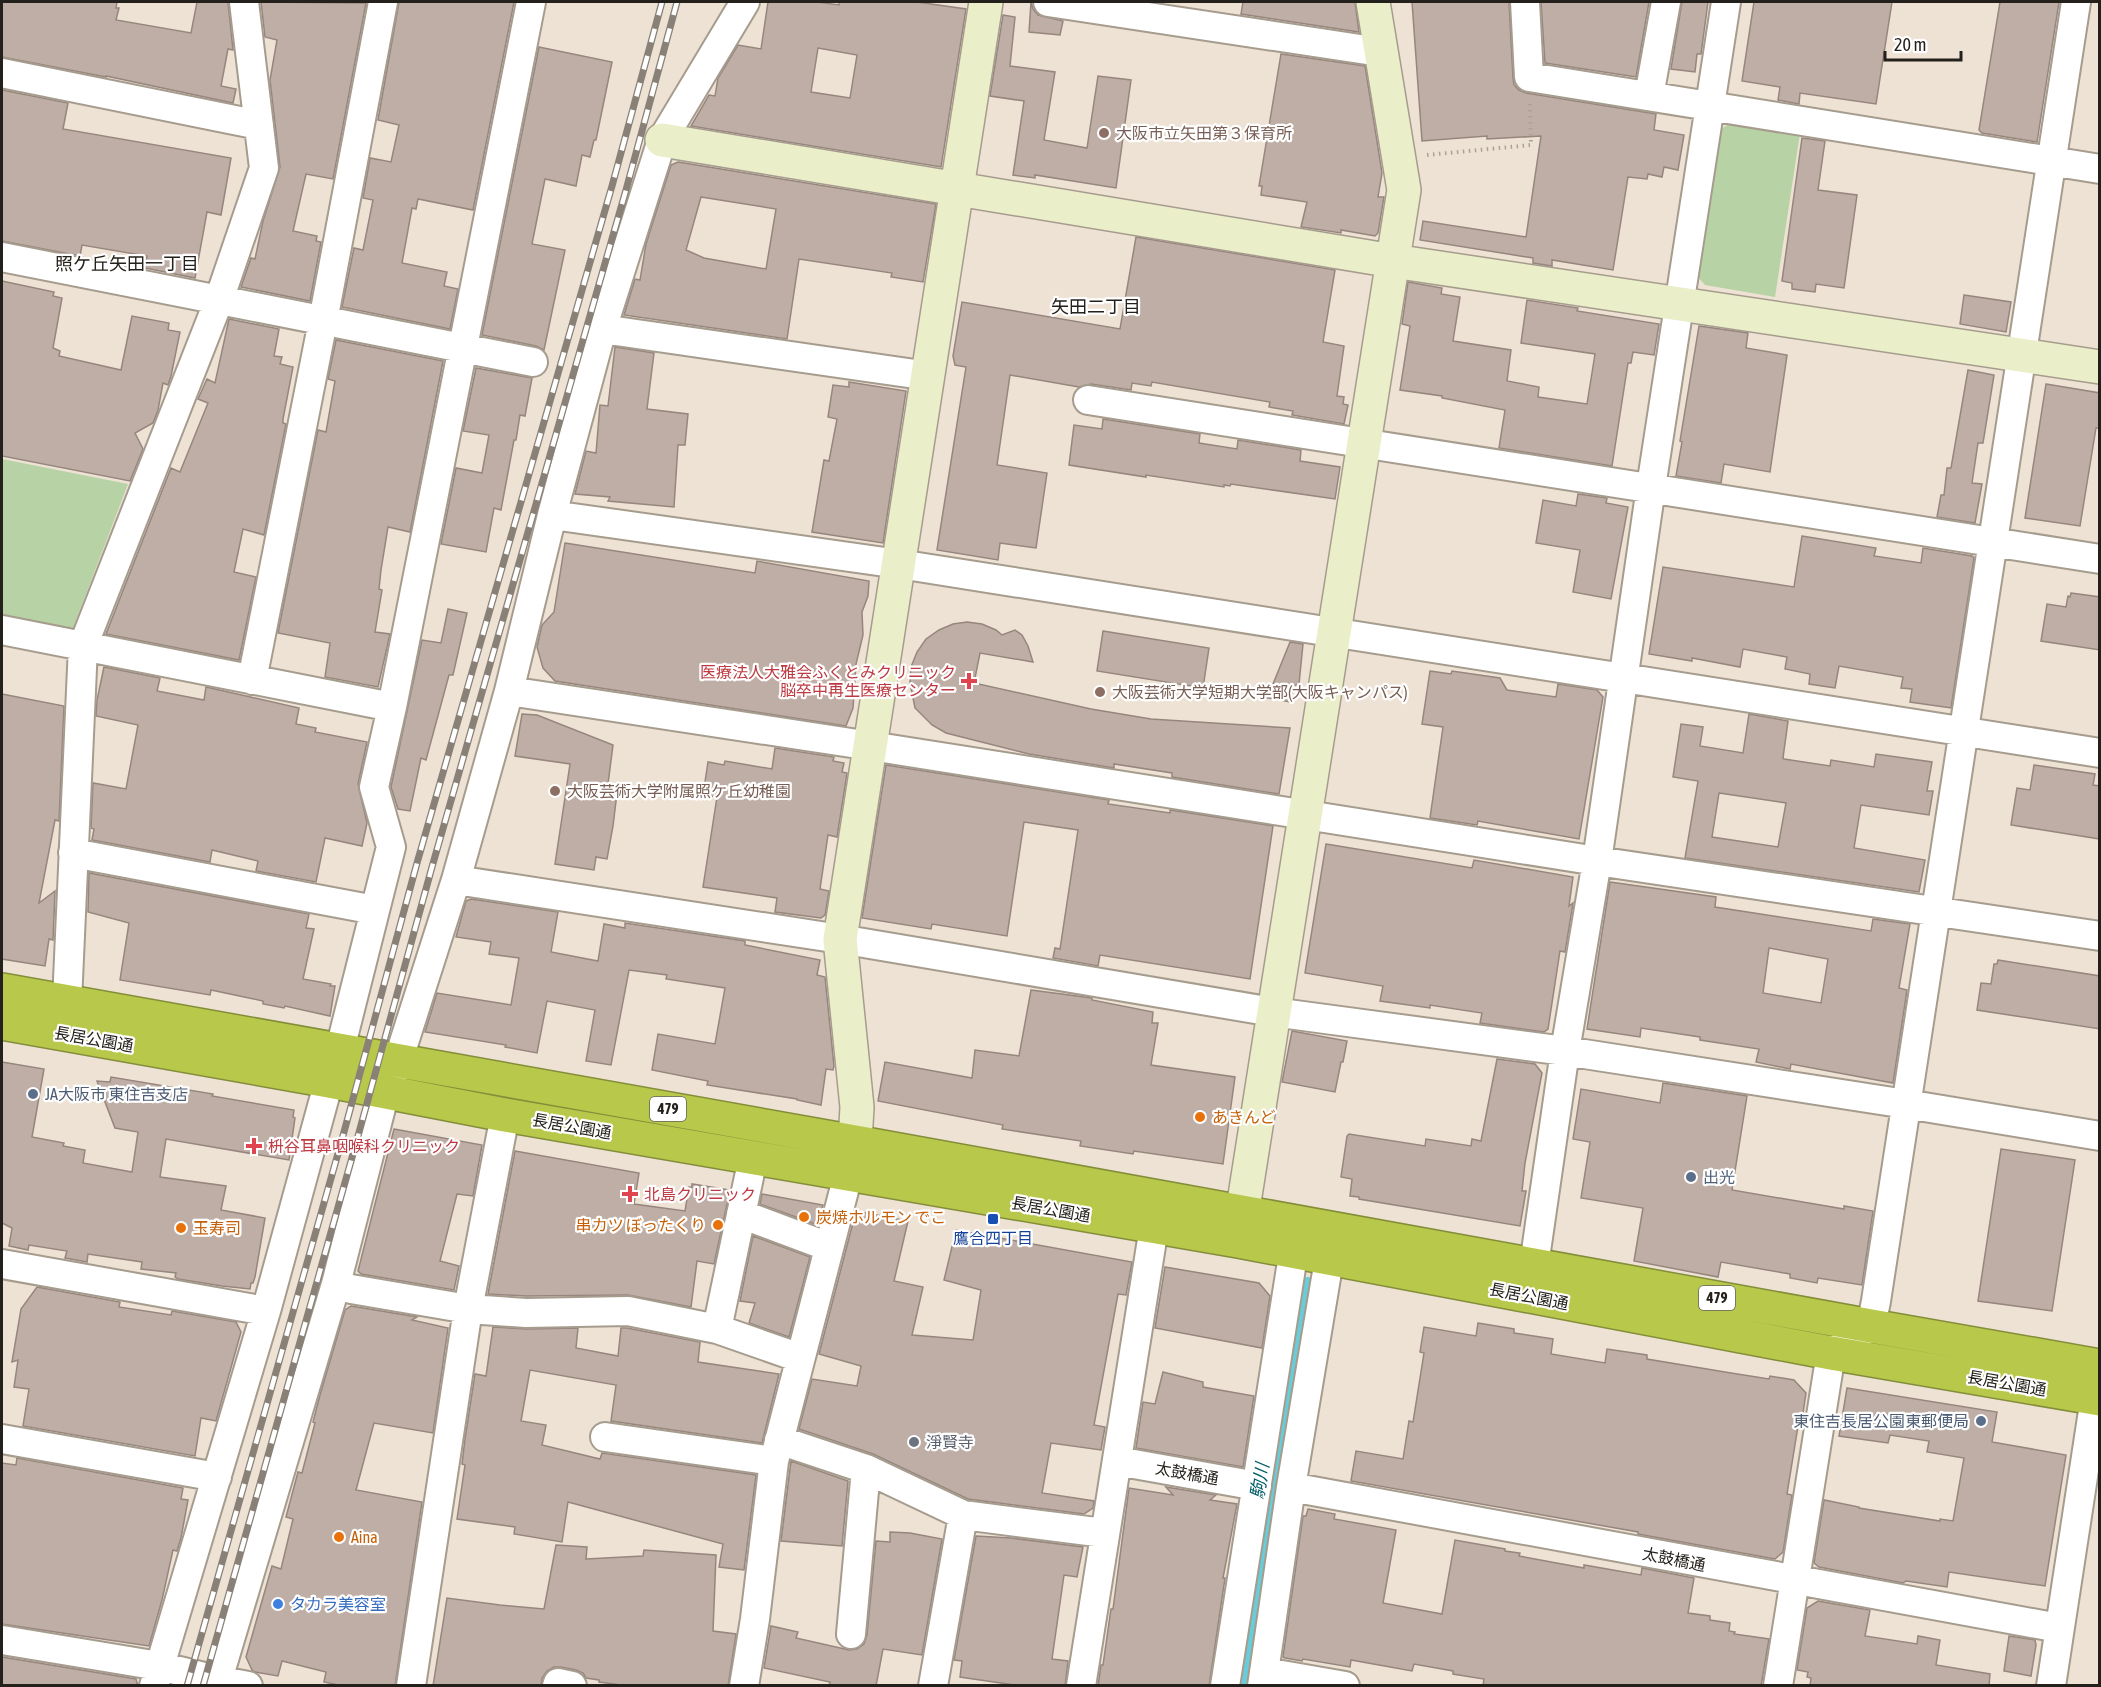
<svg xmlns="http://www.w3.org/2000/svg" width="2101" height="1687" font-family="'Asap Condensed','Noto Sans JP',sans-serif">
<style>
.green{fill:#b7d2a4}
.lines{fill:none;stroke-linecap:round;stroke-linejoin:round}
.stream{stroke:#67cdda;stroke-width:8}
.building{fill:#beaea5;stroke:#96867e;stroke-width:1.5;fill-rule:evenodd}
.street-casing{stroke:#a69c8e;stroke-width:32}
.secondary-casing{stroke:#a69c8e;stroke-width:36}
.highway-casing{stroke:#848d3a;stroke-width:36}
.path{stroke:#aba297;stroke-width:4;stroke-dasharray:1.5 4.5;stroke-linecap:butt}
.street{stroke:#fff;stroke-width:28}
.secondary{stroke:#eaeec9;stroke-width:33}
.highway{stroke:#b8c84a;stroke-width:33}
.rail-casing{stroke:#898178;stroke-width:7}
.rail{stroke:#fff;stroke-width:4.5;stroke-dasharray:14;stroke-linecap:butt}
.education-dot{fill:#8d6e63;stroke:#fff;stroke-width:2}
.health-dot{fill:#e0444e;stroke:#fff;stroke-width:2}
.service-dot{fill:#5c6f8a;stroke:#fff;stroke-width:2}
.food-dot{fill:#e8710a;stroke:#fff;stroke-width:2}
.transit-dot{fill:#1a4fb4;stroke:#fff;stroke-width:2}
.worship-dot{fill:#6b7280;stroke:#fff;stroke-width:2}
.shop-dot{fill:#3f7fe0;stroke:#fff;stroke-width:2}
.labels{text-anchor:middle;stroke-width:4.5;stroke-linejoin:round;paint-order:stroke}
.shield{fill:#fff;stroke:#66635f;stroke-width:1.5}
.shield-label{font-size:15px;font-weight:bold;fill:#24201b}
.education-label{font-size:16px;fill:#785e54;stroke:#fff;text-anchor:start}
.health-label{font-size:16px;fill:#be3a42;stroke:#fff;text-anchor:start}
.street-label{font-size:16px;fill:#24201b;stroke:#fff}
.service-label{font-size:16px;fill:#4e5e75;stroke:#fff;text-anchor:start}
.food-label{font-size:16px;fill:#c56008;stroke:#fff;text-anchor:start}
.transit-label{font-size:16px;fill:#164399;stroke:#fff}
.worship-label{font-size:16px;fill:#5b616d;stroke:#fff;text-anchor:start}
.shop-label{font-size:16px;fill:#366cbe;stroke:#fff;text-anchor:start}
.neighbourhood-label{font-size:18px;fill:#24201b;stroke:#fff}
.water-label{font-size:18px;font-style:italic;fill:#036069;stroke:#fff}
</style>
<rect width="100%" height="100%" fill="#ede2d4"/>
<path class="green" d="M1731,123L1800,133L1775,297L1705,285L1698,277L1721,129Z
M2,459L128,484L73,628L2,615Z"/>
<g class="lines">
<path class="stream" d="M1242,1686L1308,1281"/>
</g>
<path class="building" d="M2,2H117L116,8H119L116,20L191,33L197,2H228L233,50L228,49L221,86L236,89L233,103L106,76V77L2,57Z
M261,2L366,3L333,179L306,174L293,231L317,236L316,241L321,242L310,301L241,287L251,258L255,259L263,221L280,167L270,80L277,40L265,37Z
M399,2H514L473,210L418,199L416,209L412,208L402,263L447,272L444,286L458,289L450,329L342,307L354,248L363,250L373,200L363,198L370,158L391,162L399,125L378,120Z
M768,2H817L839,5V2H917L966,9L941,167L691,126L709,95L715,96L718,78L738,45L761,49ZM818,48L857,55L850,98L811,92Z
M1031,2L1033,9L1038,15L1063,21L1060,35L1029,32Z
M1243,2H1355L1359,32L1241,14Z
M1412,2H1509L1513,78L1514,85L1519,90L1526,93L1656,114L1654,130L1684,135L1678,170L1664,167L1662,177L1648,174L1647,179L1628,177L1613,270L1552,260V266L1533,263V258L1420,240L1423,221L1526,237L1541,136L1487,139V136L1422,141Z
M1541,2H1649L1636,77L1545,63Z
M1682,2H1708L1701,54H1697L1695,72L1671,69Z
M1754,2H1892L1876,104L1800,93L1799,104L1778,100L1780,87L1742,81Z
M2000,2H2059L2037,142L1982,133L1979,130Z
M1003,15L1015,17L1010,66L1055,72L1044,140L1087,148L1098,76L1131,80L1116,188L1035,175V178L1013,175L1024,101L990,96Z
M539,47L612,62L596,140H594L590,157L582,155L576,186L545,179L532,244L565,250L544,350L536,346L482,335Z
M1281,54L1365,66L1382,173L1378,197H1384L1378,233L1375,236L1341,230V233L1301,227L1307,202L1261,195L1262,186H1259Z
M2,90L68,103L63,129L231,158L221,215L207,212L195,278L145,268L147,256L82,245L80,256L2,241Z
M1802,138L1825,141L1818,190L1857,195L1844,288L1816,284L1815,292L1792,289V283L1782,281Z
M678,162L936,204L923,282L891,277L892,273L799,259L787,339L624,315L635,279L640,280L646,244L671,165ZM701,197L776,209L766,269L704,258L686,250Z
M1136,237L1335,270L1323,342L1344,346L1337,396L1344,397L1343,404L1348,405L1344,424L1292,415L1293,411L1269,407L1270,402L1152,382L1151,386L1132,383L1131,390L1091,384L1079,387L1010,375L997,465L1047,473L1036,548L1000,543L998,560L937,550L966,367L955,365L953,356L962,302L1120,329Z
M2,281L54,292L53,296L62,298L53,348L60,351L59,356L121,370L132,316L169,323L168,330L180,332L171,376L168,385L163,383L158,410L153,423L135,433L143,449L130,481L2,456Z
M1408,282L1442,288L1441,294L1460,297L1453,341L1511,350L1507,381L1539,387L1538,397L1587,404L1595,354L1521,343L1527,300L1578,308L1577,311L1659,324L1654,355L1633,352L1631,363H1628L1612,466L1499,448L1505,410L1442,398V396L1400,390L1410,326L1402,324Z
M1964,295L2011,302L2006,332L1960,324Z
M229,319L279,329L274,356L282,357L280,364L293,367L283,419V423L286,424L264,535L243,529L234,572L256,577L239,660L106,634L171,468L180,472L208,403L198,399L207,379L215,383Z
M1699,326L1748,333L1746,348L1787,355L1770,472L1724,464L1721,483L1676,476L1682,442L1680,441Z
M336,340L443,361L410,532L388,527L381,570L379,589L382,590L375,632L390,634L378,687L325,677L330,643L278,633L318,430L326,432L335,381L328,379Z
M615,347L654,353L647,409L688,414L685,445H678L674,507L608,501L610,497L575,494L586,451L596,453L600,405L608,406Z
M476,368L532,378L525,416L520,415L516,440H514L501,510L494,508L486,552L441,544L456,468L482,473L489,435L463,431Z
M1968,370L1994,375L1983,443H1978L1972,483L1982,484L1975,523L1937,517L1941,495H1944L1947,468H1951Z
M849,382L906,391L883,543L812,532L824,460L829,461L837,419L828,417L833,385L849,387Z
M2046,384L2100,393V428H2096L2080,526L2025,518Z
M1103,419L1200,434L1199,443L1237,449L1238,440L1301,450L1300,461L1340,467L1335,499L1231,484L1230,486L1224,485V487L1146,475V477L1069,465L1074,425L1102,429Z
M1578,494L1607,498L1606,503L1628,507L1611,599L1573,592L1580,550L1536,543L1543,500L1576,506Z
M1802,536L1876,548L1874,556L1921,563L1923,548L1972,556L1974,558L1951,708L1910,702L1912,689L1901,688L1903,677L1839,666L1835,688L1809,684L1810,674L1785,669L1787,657L1743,649L1740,667L1692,658V661L1649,654L1663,567L1794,587Z
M565,543L755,573L757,561L869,581L868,596L862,612L863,635L856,664L853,708L846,726L555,681L543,668L537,647L542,625L554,612Z
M2071,593L2100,597V650L2041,641L2047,604L2066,607L2068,596L2070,597Z
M448,609L467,613L453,675H449L426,760L421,758L410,811L398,809L391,787L422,640L441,643Z
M967,622L982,624L996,630L1002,635L1015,630L1022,635L1028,646L1033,662L980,653L974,683L1091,709L1151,719L1290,728L1279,794L1172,777V773L1114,764V768L1029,754L946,733L932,725L915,708L910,683L911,667L917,652L926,639L939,630L953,624Z
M1103,631L1209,648L1203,688L1097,671Z
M1290,642L1303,644L1299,684L1293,686L1290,702L1263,697L1273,684Z
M104,667L160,678L157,691L204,700L206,687L299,708L296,724L316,728L315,732L367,742L358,784L367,823L362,846L325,838L316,882L256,871L258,861L212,850L210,862L92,840L94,829L91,828L93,783L126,789L138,725L96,716L97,700Z
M1430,671L1451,674L1452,671L1500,678L1507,690L1556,697L1558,684L1597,690L1603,697L1579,839L1478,821L1477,825L1430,818L1443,727L1422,724Z
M2,694L64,706L59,821L55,820L39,903L55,891L53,940L49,939L45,966L2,959Z
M522,714L537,715L613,745L608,784L618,785L613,826L607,859L596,857L594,870L555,864L570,764L515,756Z
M1749,714L1788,721L1783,758L1784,759L1830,766L1831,760L1874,767L1876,754L1932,762L1927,791H1933L1929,815L1861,805L1854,848L1925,860L1919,892L1685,858L1698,781L1673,777L1681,724L1703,727L1700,746L1743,753ZM1719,793L1786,803L1778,847L1712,837Z
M775,748L834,757L833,761L844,763L842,772L847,773L837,837L828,835L820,889L829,891L825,915L821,918L775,912L777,898L703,887L717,797L703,795L708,762L724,765L725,761L772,769Z
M886,765L1109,800L1108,804L1170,813V810L1273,826L1250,979L1100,955L1098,966L1053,958L1055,948L1060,949L1078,830L1024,822L1007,936L932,924L931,929L862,918Z
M2034,765L2095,774L2093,785L2100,786V839L2011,825L2017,788L2030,790Z
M1326,844L1472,868L1474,860L1573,877L1569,906L1573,903L1565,952L1560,951L1548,1029L1544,1032L1480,1023L1482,1013L1430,1005V1008L1380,1001L1383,986L1305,973Z
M89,873L309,914L306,928L314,929L303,979L331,984L330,986H335L330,1016L285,1006L284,1008L263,1004V1001L211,990L210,995L120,980L129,923L88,912Z
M1610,882L1716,897L1715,907L1871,931L1873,919L1910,924L1899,988L1907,990L1893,1083L1791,1064L1790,1069L1756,1062L1759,1049L1700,1040V1037L1641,1028L1640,1037L1587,1029ZM1769,948L1828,959L1821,1003L1763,993Z
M471,899L558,912L551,952L598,961L604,924L625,928V923L745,941V945L820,960L817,975L825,977L834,1066L833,1070L826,1069L821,1105L797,1100V1099L707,1085L708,1081L652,1070L658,1034L715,1044L725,988L666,979L667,975L629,970L611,1065L586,1061L595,1010L547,1001L537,1053L505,1047L506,1045L425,1032L437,993L511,1005L519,958L489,954L491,942L456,937L466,901Z
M1998,960L2100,976V1029L1977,1010L1981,983L1991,984L1994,964H1997Z
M1031,990L1092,998V1000L1153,1012L1152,1023H1158L1151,1065L1235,1077L1223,1164L1134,1151L1133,1154L1080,1146L1081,1141L1002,1129L1003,1125L878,1101L885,1062L972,1078L975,1050L1019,1056Z
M1292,1031L1347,1041L1343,1062H1341L1335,1092L1282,1082Z
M1497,1059L1535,1064L1542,1073L1525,1163L1522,1191H1526L1520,1226L1359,1199V1197L1350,1196L1352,1179L1341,1177L1347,1136L1349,1134L1425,1146L1426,1139L1471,1146L1472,1139L1481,1141Z
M2,1062L44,1069L32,1137L64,1143L63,1146L85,1150L83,1163L132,1172L138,1132L115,1128L97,1081L110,1082L111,1077L213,1094L212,1096L294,1110L293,1117L295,1118L289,1160L166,1139L160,1177L226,1186L221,1210L265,1218L255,1277L253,1283H251L250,1289L222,1286L178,1279L175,1277L176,1273L141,1269L142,1262L88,1254L87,1262L65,1258L67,1251L29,1245L28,1250L9,1246L12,1228L2,1223Z
M1663,1083L1747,1096L1732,1190L1844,1209V1206L1873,1211L1862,1285L1818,1278L1817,1283L1790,1278V1274L1721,1262L1718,1277L1634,1261L1643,1208L1581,1198L1590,1142L1573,1139L1581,1089L1660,1103Z
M394,1129L482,1145L473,1196L457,1194L440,1261L459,1266L454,1290L361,1274L358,1271Z
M2001,1149L2075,1160L2052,1311L1978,1301Z
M515,1151L639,1173L634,1204L685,1211L689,1187H692V1184L730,1190L714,1264L697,1261L691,1307L628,1295L526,1296L488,1294Z
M762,1194L823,1205L818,1225L760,1204Z
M856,1211L908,1221L894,1281L923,1287L912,1335L973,1340L981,1290L944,1280L956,1230L1132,1262L1126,1295L1118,1294L1094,1425L1105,1427L1101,1450L1051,1443L1042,1493L1094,1501L1093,1508L1084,1514L968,1499L873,1454L799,1429L812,1379L857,1386L861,1366L819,1354Z
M753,1236L810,1257L789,1337L749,1323L755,1303L740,1301Z
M1165,1267L1259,1283L1270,1296L1262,1348L1155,1328Z
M37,1287L120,1302L119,1307L171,1315L172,1311L236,1322L241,1332L216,1421L201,1418L195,1456L23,1426L29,1389L14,1387L18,1360L12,1362L21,1309Z
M351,1306L417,1317L412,1320L448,1328L433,1433L374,1423L356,1490L422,1502L395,1686H343L324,1682L326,1672L282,1661L278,1676L255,1672L252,1670L246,1657L272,1566L281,1569L293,1519L286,1517L298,1472L302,1473L315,1423L313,1422L320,1395L345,1310Z
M1478,1323L1514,1329V1333L1553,1339L1551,1354L1605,1363L1607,1349L1647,1355V1359L1731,1373L1769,1379L1770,1376L1794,1380L1806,1393L1802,1420H1799L1787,1494L1792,1495L1783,1552L1775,1559L1638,1534V1532L1351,1481L1356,1451L1403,1459L1409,1421L1413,1422L1424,1353L1420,1352L1424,1327L1476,1336Z
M493,1327L526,1329L578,1328L576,1348L618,1356L621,1328H627L700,1342L698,1362L779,1374L762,1443L611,1421L616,1385L530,1370L521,1421L546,1425L542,1445L600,1459L602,1453L756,1475L744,1570L719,1567L723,1544L568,1502L562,1542L514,1534L515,1527L457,1519L465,1465L462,1464L465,1439L475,1374L486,1376Z
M1163,1372L1203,1382V1387L1254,1396L1243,1467L1136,1448L1143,1402L1155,1404Z
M1847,1388L1997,1412L1992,1442L2066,1455L2045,1586L1949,1572L1947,1587L1906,1581L1903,1583L1819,1567L1814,1563L1824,1500L1859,1507V1508L1940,1521V1519L1953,1521L1964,1458L1927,1452L1929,1441L1890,1435L1888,1443L1839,1436Z
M17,1458L183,1488L181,1499L188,1500L181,1538L177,1551L173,1550L162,1600L149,1646L2,1624V1463L16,1465Z
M791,1461L848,1481L842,1546L781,1541Z
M1166,1487L1216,1495L1210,1500L1237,1504L1223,1578H1225L1209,1686H1098L1101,1665H1103L1111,1609H1113L1129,1488L1173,1495Z
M1308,1509L1335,1514L1334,1519L1396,1530L1383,1603L1442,1614L1455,1540L1505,1549V1551L1520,1553L1519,1556L1584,1568V1565L1641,1575L1642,1568L1694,1578L1688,1613L1710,1616V1620L1730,1623L1729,1631L1735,1632L1734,1634L1769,1639L1761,1686H1483L1484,1679L1453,1674V1671L1414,1664L1412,1671L1351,1660L1350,1667L1303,1659L1302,1661L1285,1658L1283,1657L1303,1516H1306Z
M890,1532L910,1533L942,1539L922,1655L883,1649L876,1686H829L830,1682L764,1668L771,1626L798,1632L796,1638L849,1650L857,1649L864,1644L867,1635L876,1541L890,1542Z
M976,1536L1011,1538L1083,1547L1077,1577L1064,1575L1052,1659L1068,1661L1065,1686H1022L960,1677L962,1661L954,1660Z
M556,1545L587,1547L586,1559L643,1556L644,1550L716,1555L713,1631L736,1634L728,1686H628L599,1682V1680L586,1678L583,1673L576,1670L561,1667H554L547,1671L542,1678L541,1686H433L447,1598L500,1605L544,1609Z
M1818,1601L1870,1610L1865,1636L1917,1644L1918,1636L1940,1640L1936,1665L1990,1674L1989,1686H1810L1811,1678L1807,1677L1808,1672L1797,1670L1807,1608Z
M2009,1636L2035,1640L2036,1645L2031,1676L2004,1671Z
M2,1657L136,1679L138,1686H2Z"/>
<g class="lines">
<defs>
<path id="street" d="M1048,2L1380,52
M1525,2L1529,77L2100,169
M2,73L259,125
M1649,96L1666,2
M2,257L533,362
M602,329L929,376
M1088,400L2100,559
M552,515L899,564L2100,753
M2,630L392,707
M252,680L323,321L383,2
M509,691L871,746L1597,861L2100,936
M73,853L375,910
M456,880L840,939L1273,1012L1565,1051L1906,1104L2100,1136
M67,1002L83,646L219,300L264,168L244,2
M741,1214L829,1247
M2,1264L266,1311
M1534,1265L1565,1051L1597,861L1651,487L1726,2
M336,1284L351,1289L468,1309L526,1313L628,1311L717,1329L800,1358
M717,1329L753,1158
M605,1437L774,1461
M2,1439L217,1477
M779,1440L866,1469L963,1515
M1117,1461L1257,1486
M1291,1487L2059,1628
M851,1634L866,1469
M2,1640L159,1666L217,1680L248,1686
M1264,1672L1345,1686
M154,1686L266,1311L329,1081L340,1049L391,847L374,787L392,707L531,2
M216,1686L336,1284L385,1092L398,1061L456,880L509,691L552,515L602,329L662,140L745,2
M411,1686L468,1309L505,1115
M557,1686L558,1683L572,1686
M744,1686L755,1619L774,1461L848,1175
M933,1686L963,1515L1104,1533
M1081,1686L1154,1227
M1225,1686L1297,1230
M1262,1686L1291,1487L1333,1236
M1778,1686L1831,1353L1871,1326L1876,1301L2076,2
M2051,1686L2095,1398"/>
<path id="secondary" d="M662,140L1393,261L2100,367
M849,1169L855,1142L857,1107L840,939L986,2
M1238,1240L1404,190L1373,2"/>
<path id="highway" d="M2,990L855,1142L1871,1326L2100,1366
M2,1023L329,1081L505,1115L1238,1241L1831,1353L2100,1399"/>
</defs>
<use href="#street" class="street-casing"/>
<use href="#secondary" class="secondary-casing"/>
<use href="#highway" class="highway-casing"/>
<path class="path" d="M1427,155L1531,145L1530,104"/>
<use href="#street" class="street"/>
<use href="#secondary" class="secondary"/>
<use href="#highway" class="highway"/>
<defs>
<path id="rail" d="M187,1686L341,1143L417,863L612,186L662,2
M203,1686L355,1147L432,867L626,190L677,2"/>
</defs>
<use href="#rail" class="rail-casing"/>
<use href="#rail" class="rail"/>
</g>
<g class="education-dot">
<circle cx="1104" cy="133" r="6"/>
<circle cx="1100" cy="692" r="6"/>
<circle cx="555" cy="791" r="6"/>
</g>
<g class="health-dot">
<path d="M966 672h6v6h6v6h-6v6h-6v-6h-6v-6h6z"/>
<path d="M251 1137h6v6h6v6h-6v6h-6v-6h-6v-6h6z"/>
<path d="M627 1185h6v6h6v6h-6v6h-6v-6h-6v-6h6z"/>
</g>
<g class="service-dot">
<circle cx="33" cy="1094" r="6"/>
<circle cx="1691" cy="1177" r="6"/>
<circle cx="1981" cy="1421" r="6"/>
</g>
<g class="food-dot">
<circle cx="1200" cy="1117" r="6"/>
<circle cx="804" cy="1217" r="6"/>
<circle cx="718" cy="1225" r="6"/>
<circle cx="181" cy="1228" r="6"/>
<circle cx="339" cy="1537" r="6"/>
</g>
<rect class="transit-dot" x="987" y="1213" width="12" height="12" rx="3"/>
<circle class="worship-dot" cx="914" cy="1442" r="6"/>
<circle class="shop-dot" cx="278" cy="1604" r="6"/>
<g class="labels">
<g class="shield">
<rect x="650" y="1097" width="36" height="24" rx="4.5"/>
<rect x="1699" y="1286" width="36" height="24" rx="4.5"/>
</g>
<g class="shield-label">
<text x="668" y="1114">479</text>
<text x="1717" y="1303">479</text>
</g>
<g class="education-label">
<text x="1116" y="139">大阪市立矢田第３保育所</text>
<text x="1112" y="698">大阪芸術大学短期大学部(大阪キャンパス)</text>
<text x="567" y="797">大阪芸術大学附属照ケ丘幼稚園</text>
</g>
<g class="health-label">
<text x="956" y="678" text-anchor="end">医療法人大雅会ふくとみクリニック<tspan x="956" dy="18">脳卒中再生医療センター</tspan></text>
<text x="268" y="1152">枡谷耳鼻咽喉科クリニック</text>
<text x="644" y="1200">北島クリニック</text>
</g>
<g class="street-label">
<text transform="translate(94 1039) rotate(10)" y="6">長居公園通</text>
<text transform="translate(572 1126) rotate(10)" y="6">長居公園通</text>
<text transform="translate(1051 1209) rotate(10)" y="6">長居公園通</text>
<text transform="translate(1529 1296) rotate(11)" y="6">長居公園通</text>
<text transform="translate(2007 1383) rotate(10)" y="6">長居公園通</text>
<text transform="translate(1187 1473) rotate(10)" y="6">太鼓橋通</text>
<text transform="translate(1674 1559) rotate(11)" y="6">太鼓橋通</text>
</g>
<g class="service-label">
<text x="45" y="1100">JA大阪市 東住吉支店</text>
<text x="1703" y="1183">出光</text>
<text x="1969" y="1427" text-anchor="end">東住吉長居公園東郵便局</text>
</g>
<g class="food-label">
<text x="1212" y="1123">あきんど</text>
<text x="816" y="1223">炭焼ホルモン でこ</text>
<text x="706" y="1231" text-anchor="end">串カツ ぼったくり</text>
<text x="193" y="1234">玉寿司</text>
<text x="351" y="1543">Aina</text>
</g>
<g class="transit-label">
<text x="993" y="1244">鷹合四丁目</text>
</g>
<g class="worship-label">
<text x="926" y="1448">淨賢寺</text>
</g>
<g class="shop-label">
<text x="290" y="1610">タカラ美容室</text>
</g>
<g class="neighbourhood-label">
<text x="127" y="270">照ケ丘矢田一丁目</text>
<text x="1096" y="313">矢田二丁目</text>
</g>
<g class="water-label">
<text transform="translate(1260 1481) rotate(-81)" y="6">駒川</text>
</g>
</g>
<rect width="2101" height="1687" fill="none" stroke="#24201b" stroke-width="6"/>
<path d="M1885 51v9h76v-9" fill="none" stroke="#24201b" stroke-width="3"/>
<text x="1894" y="51" font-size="18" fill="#24201b" stroke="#ffffff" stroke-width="4.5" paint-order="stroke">20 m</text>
</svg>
